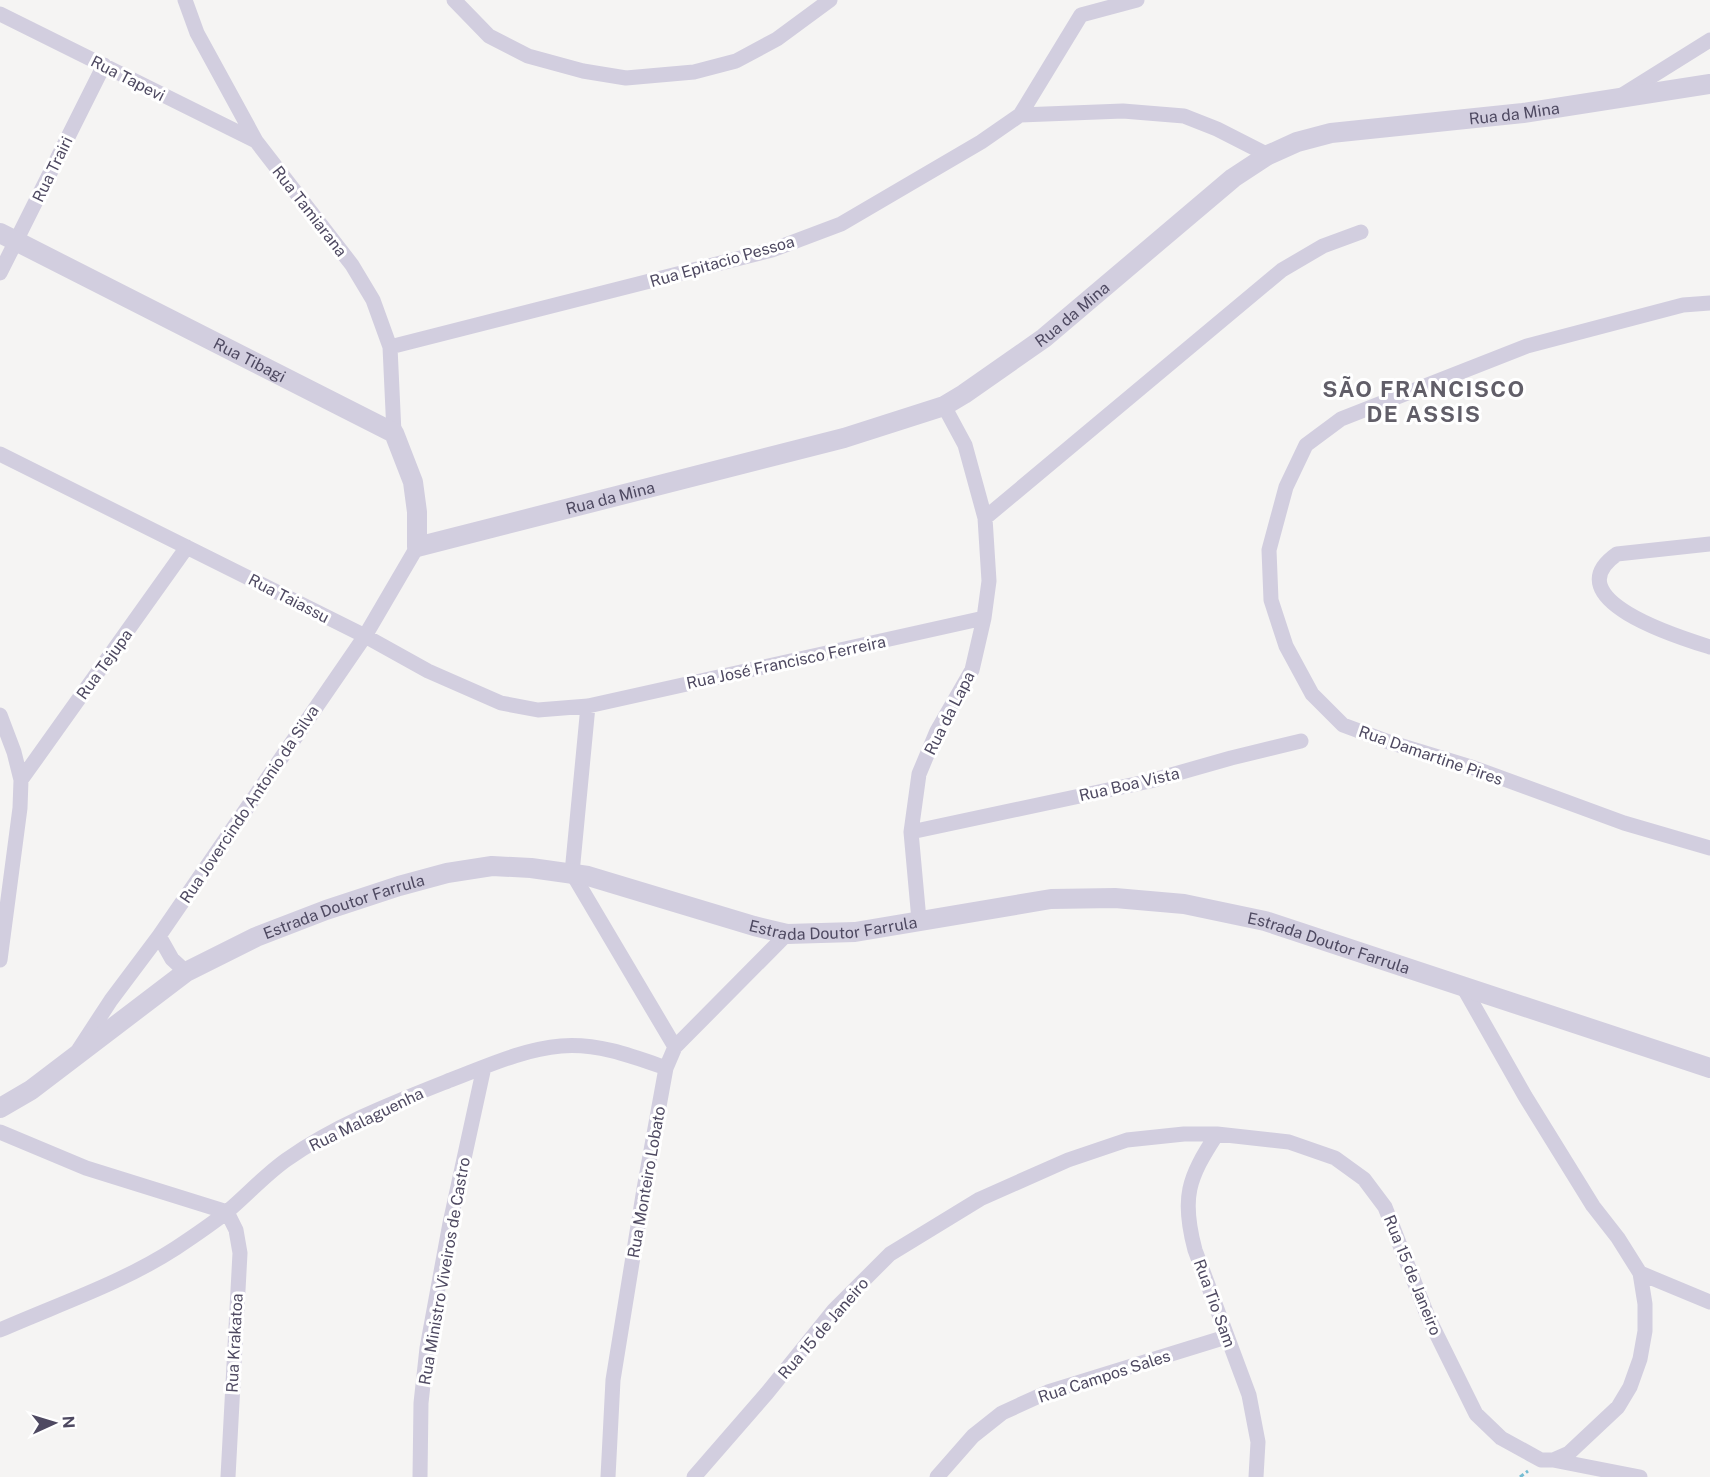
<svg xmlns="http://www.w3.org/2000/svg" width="1710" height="1477" font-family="'Public Sans',sans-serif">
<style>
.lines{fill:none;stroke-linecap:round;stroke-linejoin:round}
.path{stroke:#76bdd3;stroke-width:3;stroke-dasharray:4.5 3;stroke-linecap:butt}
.minor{stroke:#d2cedf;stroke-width:15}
.tertiary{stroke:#d2cedf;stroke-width:20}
.labels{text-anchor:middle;stroke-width:6;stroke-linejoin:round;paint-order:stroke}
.street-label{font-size:16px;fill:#4e4961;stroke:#fff}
.district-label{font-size:22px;font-weight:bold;letter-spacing:1.5px;fill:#615e68;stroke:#fff}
</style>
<rect width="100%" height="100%" fill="#f5f4f3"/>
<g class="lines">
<path class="path" d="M1520,1477L1528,1471"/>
<path class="minor" d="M185,0L197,33L256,141L352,265L373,300L390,347L394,433
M454,0L489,36L528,56L583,71L626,78L694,72L736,61L777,39L830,0
M0,14L256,141
M1081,15L1137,0
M1622,95L1710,40
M1020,115L1123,111L1184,116L1217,129L1268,155
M0,273L104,65
M1710,303L1683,305L1527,346L1341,419L1306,445L1286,487L1269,550L1271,600L1286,646L1312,694L1343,725L1389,742L1474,768L1624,823L1710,848
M390,347L772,250L841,224L981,142L1020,115L1081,15
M0,454L365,636L428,671L501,703L538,710L588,706L984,618
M985,518L1282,270L1323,246L1361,232
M1710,544L1617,554C1553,599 1681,638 1710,647
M588,706L572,873L675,1047
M0,715L14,752L21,780L20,808L0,960
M21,780L187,547
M911,832L1150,781L1231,758L1301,741
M919,920L911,832L919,774L937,731L972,670L984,618L989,581L985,518L965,445L944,406
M159,936L172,959L186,972
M79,1049L111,1000L159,936L365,636L417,547
M0,1132L86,1168L227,1212L236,1230L240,1253L228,1477
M1217,1134C1188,1178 1181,1198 1195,1250L1249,1395L1258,1442L1256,1477
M1640,1273L1710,1302
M0,1330C59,1304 122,1283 176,1248C194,1236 212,1224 228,1211C248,1194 265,1175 286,1160C337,1124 395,1102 453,1079C487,1066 524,1049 561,1046C598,1043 632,1056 666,1068
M1553,1460L1640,1477
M420,1477L421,1403L427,1348L450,1223L484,1067
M608,1477L613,1380L644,1189L666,1068L675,1047L787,934
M694,1477L767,1393L834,1310L890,1254L980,1199L1068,1160L1127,1140L1184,1134H1217L1289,1142L1335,1158L1364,1179L1385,1207L1428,1317L1476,1414L1501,1438L1541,1460H1553L1569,1453L1618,1407L1630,1387L1640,1359L1645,1331V1304L1640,1273L1618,1238L1593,1206L1525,1096L1462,985
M937,1477L973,1436L1002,1413L1048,1392L1226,1337"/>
<g class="tertiary">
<path id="s1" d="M0,233L394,433L413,482L417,512V547L844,438L944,406L964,394L1044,338L1233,178L1268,155L1297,142L1331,133L1523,113L1710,84"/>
<path id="s2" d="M0,1108L31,1090L186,972L256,937L326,910L399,886L447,873L492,866L531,868L588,876L754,926L787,934L855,932L1051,899L1115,898L1184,904L1265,921L1710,1068"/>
</g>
</g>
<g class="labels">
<g class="street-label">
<text transform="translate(128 78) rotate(27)" y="6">Rua Tapevi</text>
<text dy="6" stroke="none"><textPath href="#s1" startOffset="1767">Rua da Mina</textPath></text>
<text transform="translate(52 169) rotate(-64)" y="6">Rua Trairi</text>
<text transform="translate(310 211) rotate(52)" y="6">Rua Tamiarana</text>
<text transform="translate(722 261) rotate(-16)" y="6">Rua Epitacio Pessoa</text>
<text dy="6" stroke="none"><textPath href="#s1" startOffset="1263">Rua da Mina</textPath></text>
<text dy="6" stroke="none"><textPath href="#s1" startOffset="280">Rua Tibagi</textPath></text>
<text dy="6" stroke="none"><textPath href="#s1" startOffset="759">Rua da Mina</textPath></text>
<text transform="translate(289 598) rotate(27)" y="6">Rua Taiassu</text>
<text transform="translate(786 662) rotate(-12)" y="6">Rua José Francisco Ferreira</text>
<text transform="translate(104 664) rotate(-54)" y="6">Rua Tejupa</text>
<text transform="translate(949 713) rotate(-63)" y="6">Rua da Lapa</text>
<text transform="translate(1431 755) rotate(19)" y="6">Rua Damartine Pires</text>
<text transform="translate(1129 784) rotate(-13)" y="6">Rua Boa Vista</text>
<text transform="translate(249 804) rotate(-56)" y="6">Rua Jovercindo Antonio da Silva</text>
<text dy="6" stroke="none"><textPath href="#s2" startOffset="402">Estrada Doutor Farrula</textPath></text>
<text dy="6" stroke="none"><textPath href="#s2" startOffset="906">Estrada Doutor Farrula</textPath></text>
<text dy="6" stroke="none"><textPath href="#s2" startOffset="1410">Estrada Doutor Farrula</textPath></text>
<text transform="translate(366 1119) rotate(-26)" y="6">Rua Malaguenha</text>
<text transform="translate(646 1182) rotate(-80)" y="6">Rua Monteiro Lobato</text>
<text transform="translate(444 1271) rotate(-80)" y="6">Rua Ministro Viveiros de Castro</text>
<text transform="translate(1413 1275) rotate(68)" y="6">Rua 15 de Janeiro</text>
<text transform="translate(1215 1303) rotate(70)" y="6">Rua Tio Sam</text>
<text transform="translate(823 1328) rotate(-49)" y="6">Rua 15 de Janeiro</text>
<text transform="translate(234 1343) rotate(-87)" y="6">Rua Krakatoa</text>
<text transform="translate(1104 1376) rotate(-18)" y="6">Rua Campos Sales</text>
</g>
<g class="district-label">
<text x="1424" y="397">SÃO FRANCISCO<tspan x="1424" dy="25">DE ASSIS</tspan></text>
</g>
</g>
<g transform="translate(54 1423) rotate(86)" stroke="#ffffff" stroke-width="4.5" paint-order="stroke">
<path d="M0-4.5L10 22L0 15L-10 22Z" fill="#4e4961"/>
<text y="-9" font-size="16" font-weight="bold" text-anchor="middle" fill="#4e4961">N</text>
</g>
</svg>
